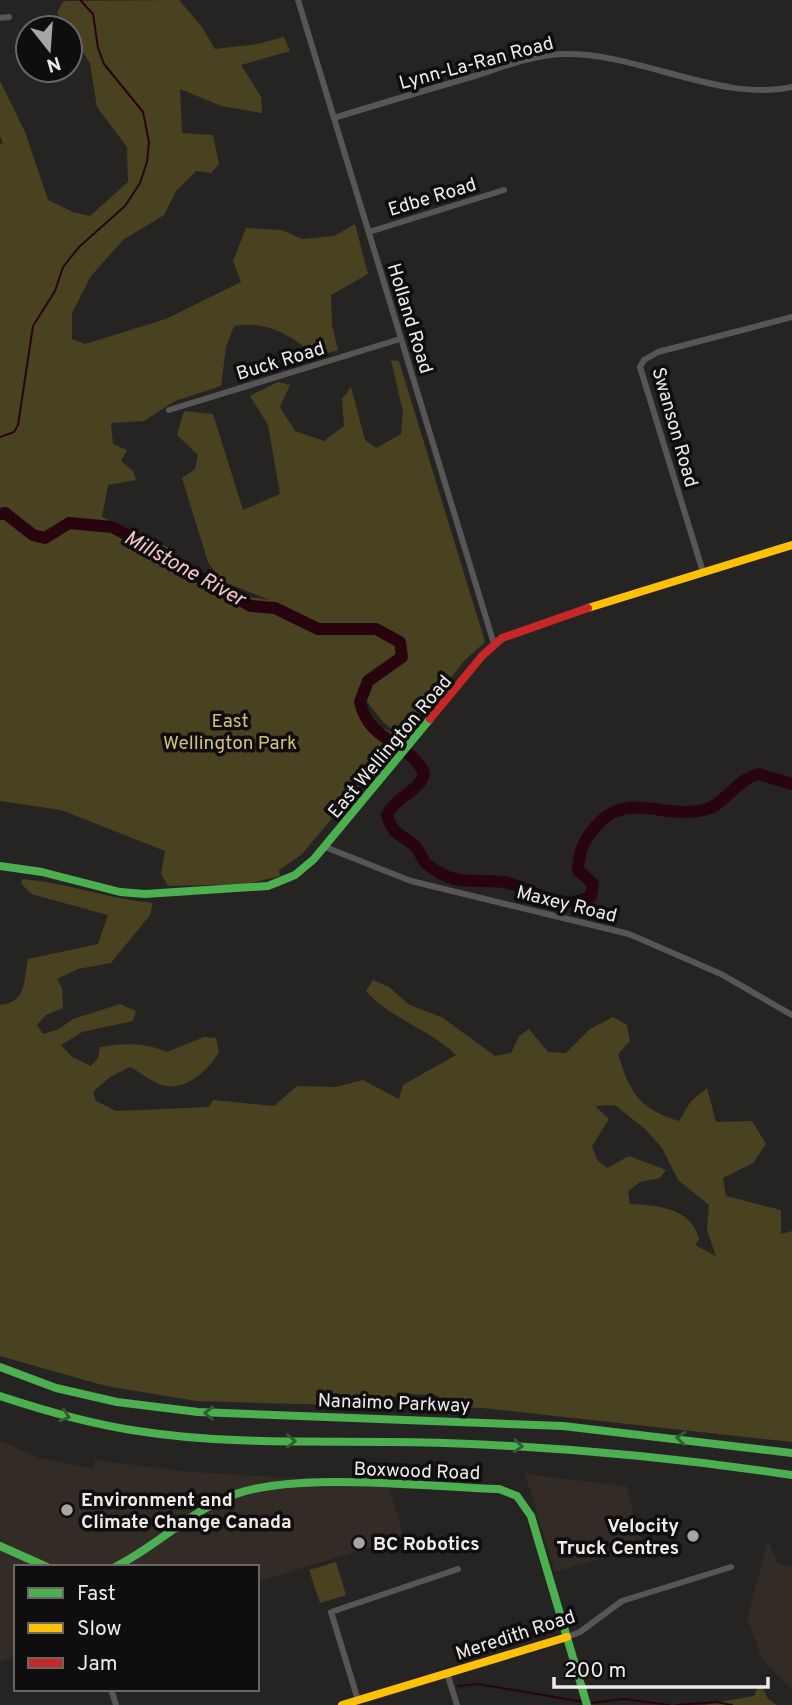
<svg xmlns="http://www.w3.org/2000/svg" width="792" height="1705" font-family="Overpass,sans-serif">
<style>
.built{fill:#322b26}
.green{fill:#494220;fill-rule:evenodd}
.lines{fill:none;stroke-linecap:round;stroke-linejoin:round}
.stream{stroke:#28050e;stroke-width:2}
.river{stroke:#28050e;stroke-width:12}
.street{stroke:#575656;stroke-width:6}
.fast{stroke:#4caf50;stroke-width:8}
.slow{stroke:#ffc107;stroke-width:8}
.jam{stroke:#c62828;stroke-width:8}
.oneway{stroke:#2e5e2e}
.poi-dot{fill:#a8a6a5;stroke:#0f0d0d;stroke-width:2.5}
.labels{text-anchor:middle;stroke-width:7;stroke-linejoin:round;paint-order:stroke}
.street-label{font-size:19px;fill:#eeeceb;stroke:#0f0d0d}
.park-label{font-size:19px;fill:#d1c278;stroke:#0f0d0d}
.poi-label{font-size:19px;font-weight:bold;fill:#eeeceb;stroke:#0f0d0d;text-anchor:start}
.water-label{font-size:21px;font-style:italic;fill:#f5c3c9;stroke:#0f0d0d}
</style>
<rect width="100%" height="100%" fill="#262423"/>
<path class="built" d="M0,1441L40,1458L94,1469L95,1460L192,1472L388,1484L404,1537L257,1582V1567H16V1657L0,1662Z
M525,1474L626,1486L643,1546L555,1572Z
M768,1541L778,1564L792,1567V1690L762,1659L747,1618Z"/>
<path class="green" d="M179,0L202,27L215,49L258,44L284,37L290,51L241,65L261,97L262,113L221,106L180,89L182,133L213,135L219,164L211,173L196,171L176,191L164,215L123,240L91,276L72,313V339L85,344L166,319L241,282L233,261L246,228L281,230L303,239L334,236L355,224L368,274L331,295L332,325L338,350L315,357C294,335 264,320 234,326L226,347L221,386L175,401L144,421L111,423L113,444L127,450L121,461L133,471L136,480L108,485L102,517L169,548L189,572L216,580L240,596L270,600L221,581L208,562L182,478L195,469L198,455L177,435L184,411L213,414L243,510L280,494L268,425L250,396L278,382L290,385L280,407L295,431L324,441L344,426L342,399L351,387L365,440L376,448L401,434L403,412L391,360L399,361L485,642L465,660L403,738L383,722L361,694L370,721L396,735L366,770L359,786L302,854L279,870L280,876L247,884L168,886L161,874L165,851L61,810L0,801V144L3,143L0,136V81L25,132L48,200L73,212L90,216L128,182L127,147L97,107L90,63L70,33V28H67L57,13L63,1Z
M23,879C68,883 109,899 153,903L150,915L111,963L78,969L57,979L62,988L63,1008L46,1015L37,1025L43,1034L59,1029L73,1019L120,1004L136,1011L133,1021L82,1032L61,1045L72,1057L91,1066L98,1058L100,1047C125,1043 144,1042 167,1052L204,1037L216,1038L219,1052C208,1071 183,1094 159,1084C149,1080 140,1072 130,1067L110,1077L93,1092L96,1101L116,1111L209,1107L213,1100L274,1106L297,1086L335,1087L363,1080L399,1099L403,1085L456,1055C430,1029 390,1019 366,991L373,980L389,987L408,1004L443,1018L495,1056L511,1053L519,1036L529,1029L548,1052L566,1053L590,1029L613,1017L627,1025L630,1041L618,1054C630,1094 640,1109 679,1121L691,1101L707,1088L716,1122L752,1121L766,1144L753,1163L723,1178L726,1196L781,1210V1234L792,1231V1442L482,1408L445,1407L437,1395L404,1394L377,1402L336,1405L196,1401L106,1386L0,1356V1005C28,1002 23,980 28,959L98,944L108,915L31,894L21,883ZM615,1105L645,1129L662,1148L678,1180L709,1205L707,1230L716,1256L695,1245L699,1239C692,1208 656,1205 630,1204L628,1191L640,1182L660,1178L666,1170L629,1156L607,1168L597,1160L592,1146L609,1119L595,1106Z
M336,1562L346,1595L320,1603L309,1570Z
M760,1683L768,1699L777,1705H704L754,1696Z"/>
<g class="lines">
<path class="stream" d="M0,437L14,432L18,425L33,326L55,291L63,267L79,247L125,206L140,183L147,162L149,142L143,112L104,64L98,48L93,14L80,0
M458,1686L478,1684L584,1702
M590,1703L624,1699L670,1705
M676,1705L716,1702L732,1705"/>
<path class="river" d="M0,514L5,513L33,535L45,538L69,523L112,527L162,553L180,570L192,573L251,606L275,608L318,629H376L400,642L402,657L368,681L360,702C370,744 408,740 424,773C421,791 396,796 387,815C394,838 401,833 415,846C420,851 421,859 427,864C455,888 474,878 504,882C534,887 558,914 591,896L593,884L578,870C579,855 582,843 592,831C625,786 665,822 707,809C728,802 736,779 759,774L792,784"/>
<path class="street" d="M298,0L494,644
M0,18L9,17
M334,118C382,103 430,89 478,75C505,66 537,54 566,54C638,53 723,103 792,87
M369,232L504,190
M169,410L400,339
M703,572L640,367L644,360L658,352L792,317
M325,847L411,881L629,934L721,974L792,1015
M567,1637L580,1632L622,1601L731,1567
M447,1673L457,1705
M111,1689L116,1705
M358,1700L331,1612L458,1569"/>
<path class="fast" d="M0,866L42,872L120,892L145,894L268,886L295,875L314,859L430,719
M0,1367L56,1388L117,1402L198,1412L563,1426L792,1453
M0,1396C45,1411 91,1424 138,1431C239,1447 343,1439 445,1443C561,1447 677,1458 792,1475
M0,1546L47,1567
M115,1567C157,1546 189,1512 233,1495C296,1471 429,1487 499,1489L517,1496L531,1516L587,1705"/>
<path class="slow" d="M588,608L792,545
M342,1705L567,1637"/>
<path class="jam" d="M430,719L482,656L502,638L588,608"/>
</g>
<defs><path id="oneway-chevron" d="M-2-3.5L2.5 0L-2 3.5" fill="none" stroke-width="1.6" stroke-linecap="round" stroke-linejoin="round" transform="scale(1.75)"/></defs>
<g class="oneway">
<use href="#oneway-chevron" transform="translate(209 1413) rotate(-178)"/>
<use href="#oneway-chevron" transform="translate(65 1416) rotate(17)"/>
<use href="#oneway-chevron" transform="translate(681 1438) rotate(-174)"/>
<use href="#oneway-chevron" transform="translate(291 1441) rotate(1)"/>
<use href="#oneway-chevron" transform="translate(518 1446) rotate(4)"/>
</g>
<g class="poi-dot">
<circle cx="67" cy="1510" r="7"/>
<circle cx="693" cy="1536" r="7"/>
<circle cx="359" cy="1543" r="7"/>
</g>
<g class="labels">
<g class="street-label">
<text transform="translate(476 62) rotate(-15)" y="7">Lynn-La-Ran Road</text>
<text transform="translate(432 196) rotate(-17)" y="7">Edbe Road</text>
<text transform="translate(411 318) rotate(73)" y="7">Holland Road</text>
<text transform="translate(280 360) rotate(-17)" y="7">Buck Road</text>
<text transform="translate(676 427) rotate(74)" y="7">Swanson Road</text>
<text transform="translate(389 746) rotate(-50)" y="7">East Wellington Road</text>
<text transform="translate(567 903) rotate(14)" y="7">Maxey Road</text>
<text transform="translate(394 1402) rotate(2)" y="7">Nanaimo Parkway</text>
<text transform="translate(417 1470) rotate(2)" y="7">Boxwood Road</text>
<text transform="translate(515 1634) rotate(-18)" y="7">Meredith Road</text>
</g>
<g class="park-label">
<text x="230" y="727">East<tspan x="230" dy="22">Wellington Park</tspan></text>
</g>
<g class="poi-label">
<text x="81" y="1506">Environment and<tspan x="81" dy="22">Climate Change Canada</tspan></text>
<text x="679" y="1532" text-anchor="end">Velocity<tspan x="679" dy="22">Truck Centres</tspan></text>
<text x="373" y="1550">BC Robotics</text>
</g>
<g class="water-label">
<text transform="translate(185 568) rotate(29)" y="7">Millstone River</text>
</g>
</g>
<rect x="14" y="1565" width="245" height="126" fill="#0f0d0d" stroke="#686666" stroke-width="2"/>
<rect x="28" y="1588" width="35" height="10" fill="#4caf50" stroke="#686666" stroke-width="2"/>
<text x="77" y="1600" font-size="21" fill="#eeeceb">Fast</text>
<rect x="28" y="1623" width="35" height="10" fill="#ffc107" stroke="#686666" stroke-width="2"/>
<text x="77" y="1635" font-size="21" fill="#eeeceb">Slow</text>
<rect x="28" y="1658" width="35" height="10" fill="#c62828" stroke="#686666" stroke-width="2"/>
<text x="77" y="1670" font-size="21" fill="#eeeceb">Jam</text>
<g transform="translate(49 49) rotate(163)"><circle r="33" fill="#0f0d0d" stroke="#686666" stroke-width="2"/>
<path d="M0-5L12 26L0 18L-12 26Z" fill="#a8a6a5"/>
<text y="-10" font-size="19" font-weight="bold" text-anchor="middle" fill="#eeeceb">N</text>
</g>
<path d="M554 1677v10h214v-10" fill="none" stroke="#eeeceb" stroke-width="3.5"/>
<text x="564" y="1677" font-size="21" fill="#eeeceb" stroke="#0f0d0d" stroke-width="5" paint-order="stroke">200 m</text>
</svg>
